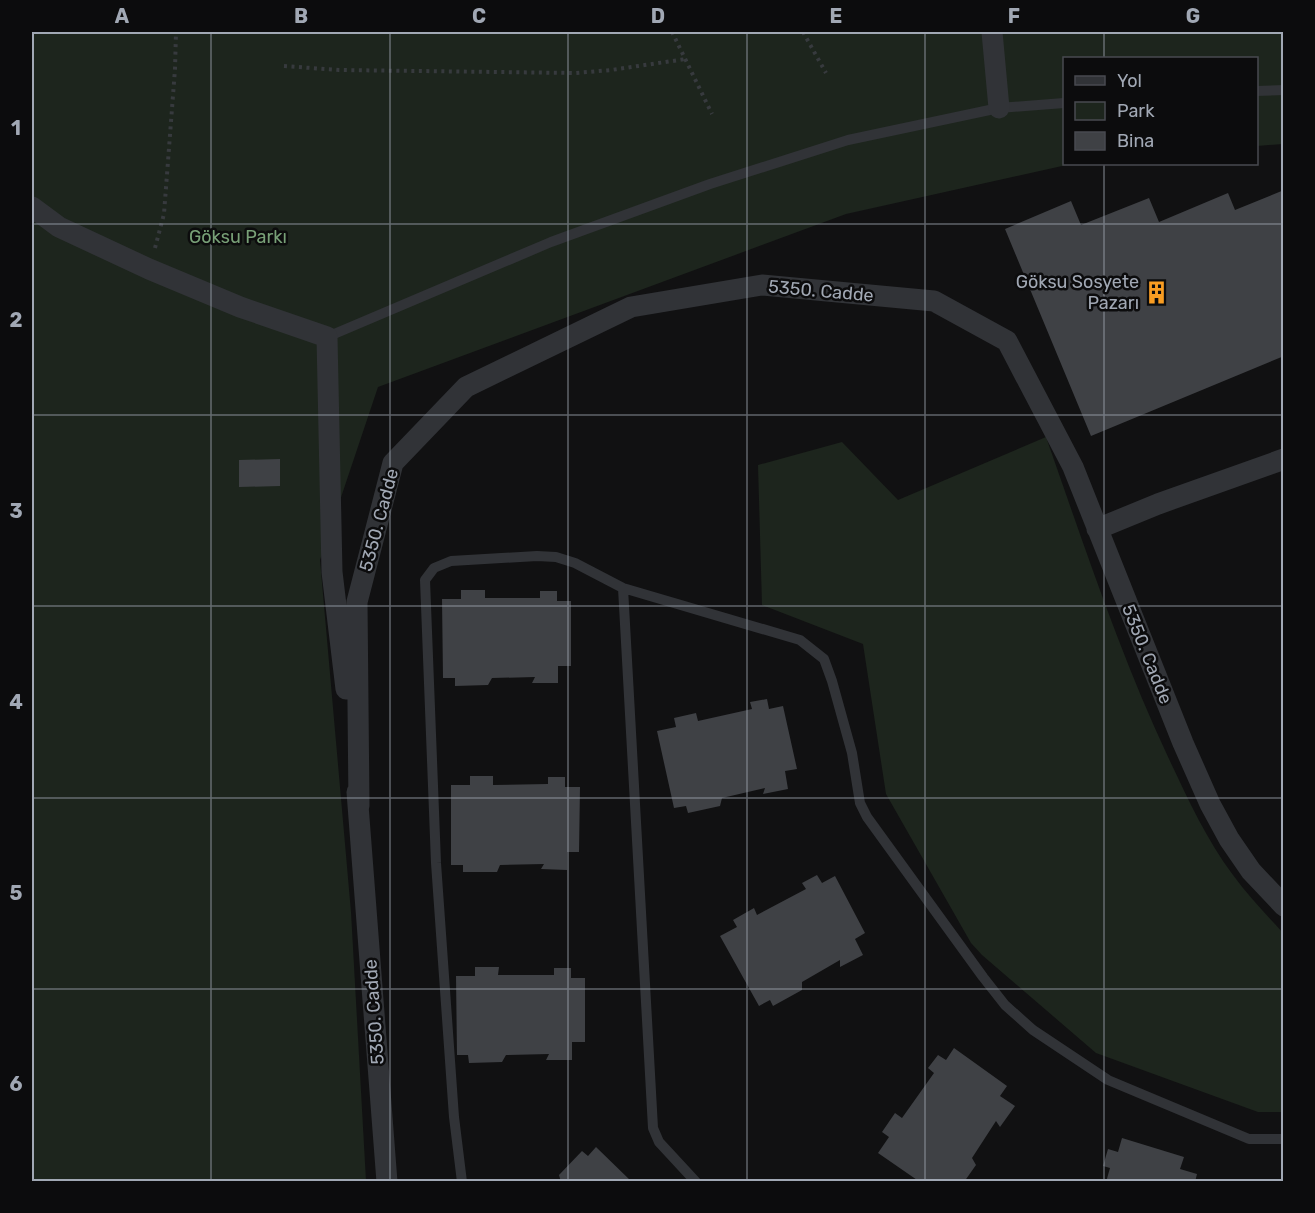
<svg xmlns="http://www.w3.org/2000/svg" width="1315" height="1213" font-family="Rubik,sans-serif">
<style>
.green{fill:#1d251d}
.building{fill:#3f4145}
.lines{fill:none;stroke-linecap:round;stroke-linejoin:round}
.path{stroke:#373a3e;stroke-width:4;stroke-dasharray:3 4.5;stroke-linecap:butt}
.lane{stroke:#313337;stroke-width:10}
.street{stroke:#313337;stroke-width:21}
.grid{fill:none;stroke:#a1a8b4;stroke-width:1.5;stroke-opacity:0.55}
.labels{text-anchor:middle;stroke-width:5;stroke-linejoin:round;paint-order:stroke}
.park-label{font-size:18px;fill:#78a077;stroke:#0c0c0d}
.poi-label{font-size:18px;fill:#a1a8b4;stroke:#0c0c0d;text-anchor:end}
.street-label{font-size:18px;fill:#a1a8b4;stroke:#0c0c0d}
.neatline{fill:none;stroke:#a1a8b4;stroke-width:2}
.grid-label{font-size:20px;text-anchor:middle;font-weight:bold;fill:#a1a8b4}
</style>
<rect width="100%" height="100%" fill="#111112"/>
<path class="green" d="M32,32H1283V144L1257,146L1256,58H1064V164H1071L846,214L378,387L320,560L351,912L366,1181H32Z
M1046,437C1084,545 1120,655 1169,759C1188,799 1206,839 1233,875C1248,896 1266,914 1283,933V1112H1258L1096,1053L982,955L971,943L886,794L863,644L762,605L758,465L842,442L898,500Z"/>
<path class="building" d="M1284,190V356L1091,436L1005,229L1071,201L1081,225L1149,198L1159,222L1228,193L1235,210Z
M280,459V486L239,487V460Z
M461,590H485V598H540V591H557V601H571V666H558V683H532L535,677L492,678L488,685L455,686V678H443L442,599H461Z
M767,699L769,709L783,706L797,769L785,771L788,789L763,794L765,788L722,798L720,806L688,813L686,806L674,808L657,731L676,727L674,718L696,713L698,721L752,709L750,702Z
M470,776H493V785L548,784V777H565V787H580L579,852H567V870L541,869L544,864L500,865L497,872H463V865H451V785H470Z
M817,875L822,883L835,876L865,933L855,939L863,955L840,967V960L802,982V990L773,1006L770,1000L759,1006L720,936L737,927L733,920L754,908L757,915L806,889L802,883Z
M475,967H499L498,975H554V968H571V978H585V1042H572V1060H546L549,1054L506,1055L502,1062L469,1063L468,1055H457L456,976H475Z
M954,1048L1007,1086L1000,1096L1015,1106L1000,1127L996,1121L972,1158L976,1165L964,1182H920L878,1153L889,1137L882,1132L895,1113L902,1118L934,1073L928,1068L938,1055L946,1060Z
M1122,1138L1184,1157L1180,1169L1197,1174L1195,1182H1106L1110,1168L1103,1166L1108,1149L1118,1152Z
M596,1147L632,1182H561L559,1175L582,1151L588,1156Z"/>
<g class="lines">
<path class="path" d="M672,32L712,114
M803,32L826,73
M284,66L339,70L575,73L611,70L686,59
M155,248L164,214L175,69L176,32"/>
<path class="lane" d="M1256,91L1284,90
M327,337L551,242L710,184L848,140L999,108L1064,103
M623,588L653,1128L659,1142L696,1182
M462,1182L454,1117L436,863L425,580L434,568L451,561L537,556L556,557L575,563L623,588L800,640L824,659L832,681L852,753L860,803L867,817L983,977L1005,1005L1033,1030L1108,1080L1249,1139H1284"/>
<path class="street" d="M992,32L999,108
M32,207L59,227L149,269L240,307L327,337L332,572L346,689
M1097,529L1158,504L1284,459
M357,792L387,1182
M359,806L357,602L393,463L466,387L631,307L762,285L934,301L1007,341L1073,467L1183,743L1210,804L1229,839L1251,871L1284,906"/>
</g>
<path class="grid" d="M211,32V1182M390,32V1182M568,32V1182M747,32V1182M925,32V1182M1104,32V58M1104,164V1182M32,224H1284M32,415H1284M32,606H1284M32,798H1284M32,989H1284"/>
<defs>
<symbol id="building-bare" viewBox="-9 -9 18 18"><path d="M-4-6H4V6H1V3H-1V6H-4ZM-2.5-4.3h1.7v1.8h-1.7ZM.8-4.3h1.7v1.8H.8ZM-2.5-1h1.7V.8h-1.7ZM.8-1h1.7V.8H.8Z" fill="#f99d22" stroke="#0c0c0d" stroke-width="2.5" paint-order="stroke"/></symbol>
</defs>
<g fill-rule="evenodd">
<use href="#building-bare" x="1140" y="276" width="33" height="33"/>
</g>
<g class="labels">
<g class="park-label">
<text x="238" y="243">Göksu Parkı</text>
</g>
<g class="poi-label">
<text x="1139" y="288">Göksu Sosyete<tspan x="1139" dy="21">Pazarı</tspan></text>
</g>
<g class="street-label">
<text transform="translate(821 291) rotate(5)" y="6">5350. Cadde</text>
<text transform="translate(379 520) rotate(-75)" y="6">5350. Cadde</text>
<text transform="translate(1147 654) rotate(68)" y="6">5350. Cadde</text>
<text transform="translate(374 1012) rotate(-94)" y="6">5350. Cadde</text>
</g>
</g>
<rect width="1315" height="1213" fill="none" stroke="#0c0c0d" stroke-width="66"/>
<rect x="1063" y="57" width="195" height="108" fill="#0c0c0d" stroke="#484a50" stroke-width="1.5"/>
<rect x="1075" y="76" width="30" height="9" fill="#313337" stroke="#484a50" stroke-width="1.5"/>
<text x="1117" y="87" font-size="18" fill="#a1a8b4">Yol</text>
<rect x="1075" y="102" width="30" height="18" fill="#1d251d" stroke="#484a50" stroke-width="1.5"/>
<text x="1117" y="117" font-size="18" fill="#a1a8b4">Park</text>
<rect x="1075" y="132" width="30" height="18" fill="#3f4145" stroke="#484a50" stroke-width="1.5"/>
<text x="1117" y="147" font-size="18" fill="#a1a8b4">Bina</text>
<rect x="33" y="33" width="1249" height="1147" class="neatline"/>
<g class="grid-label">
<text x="122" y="23">A</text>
<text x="301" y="23">B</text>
<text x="479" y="23">C</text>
<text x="658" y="23">D</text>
<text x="836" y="23">E</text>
<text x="1014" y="23">F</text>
<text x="1193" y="23">G</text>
<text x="16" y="135">1</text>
<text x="16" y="327">2</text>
<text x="16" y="518">3</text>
<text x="16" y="709">4</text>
<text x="16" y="900">5</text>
<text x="16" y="1091">6</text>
</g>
</svg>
